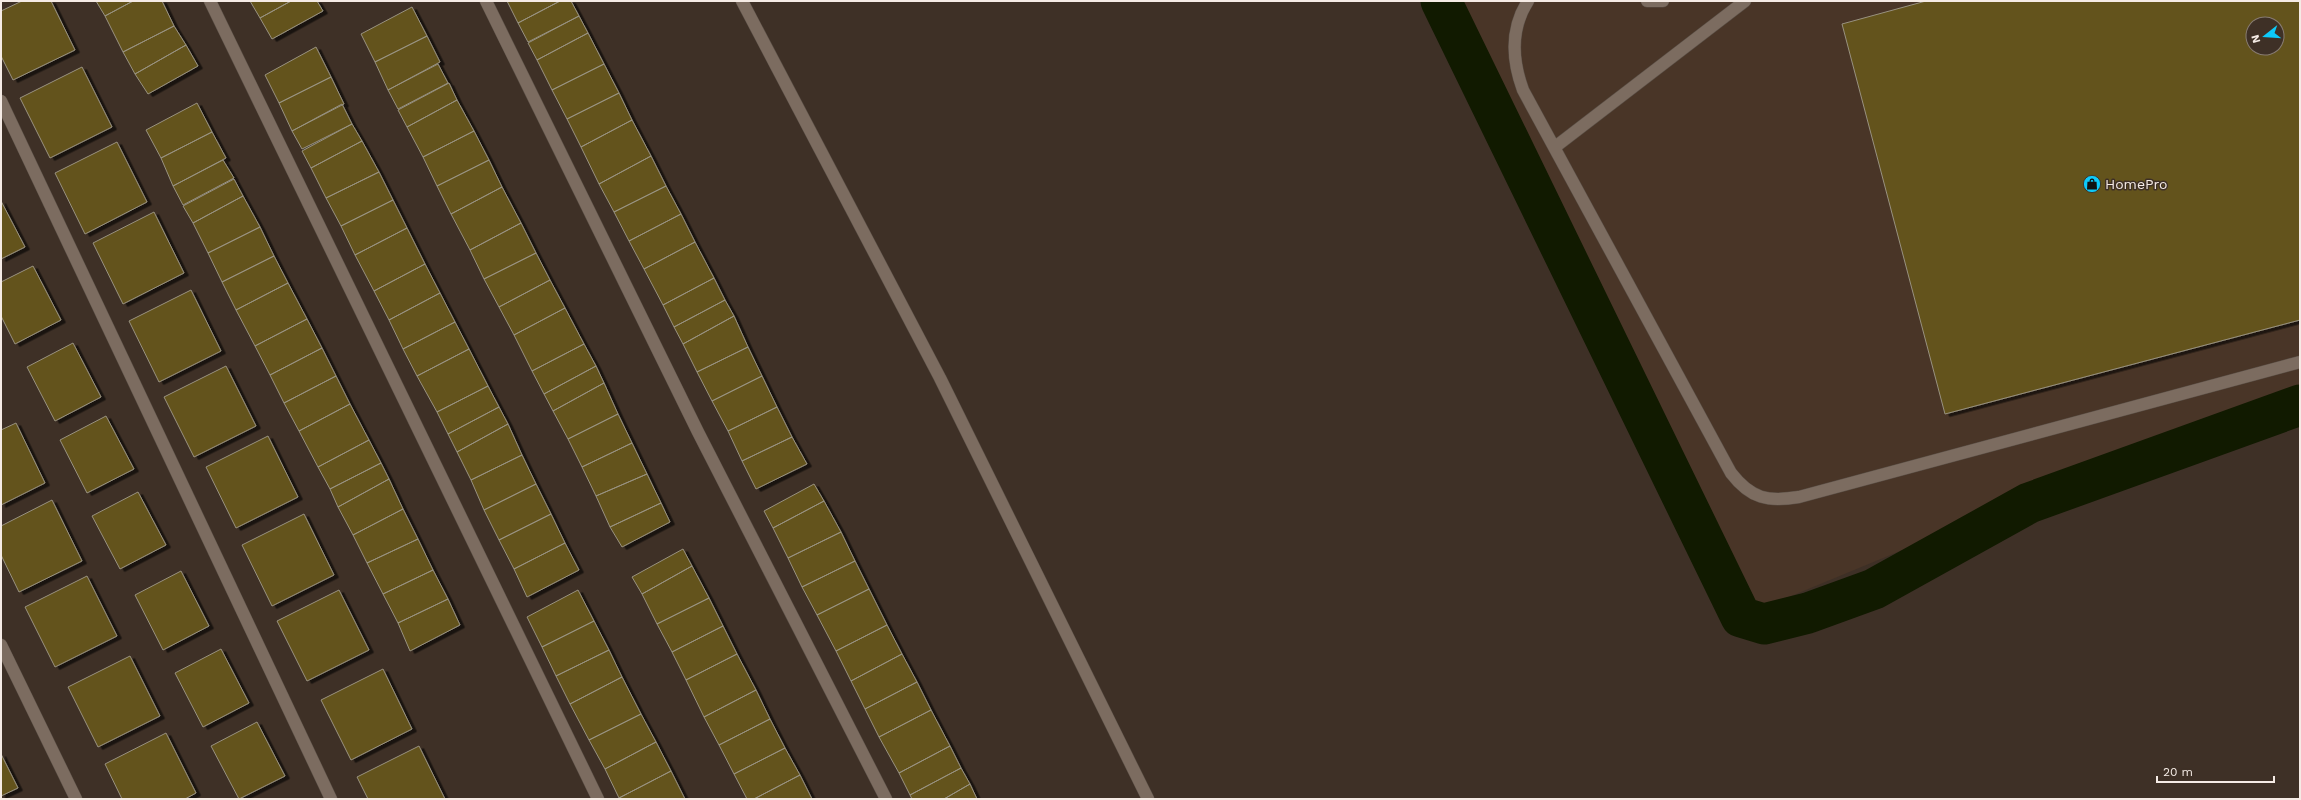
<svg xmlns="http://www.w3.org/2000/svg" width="2301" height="800" font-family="'Work Sans',sans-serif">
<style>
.built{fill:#493527;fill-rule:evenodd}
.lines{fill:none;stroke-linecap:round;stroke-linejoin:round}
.canal{stroke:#111a00;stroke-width:41}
.building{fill:#64521a;stroke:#989280;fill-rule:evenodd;filter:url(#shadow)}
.minor-casing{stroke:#5a4f46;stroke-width:13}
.minor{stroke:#7c6c60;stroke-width:12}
.labels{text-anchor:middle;stroke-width:3;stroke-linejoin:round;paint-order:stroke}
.poi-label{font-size:14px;fill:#f5ebe5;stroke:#3e3026;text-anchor:start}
</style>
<defs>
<filter id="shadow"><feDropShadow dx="4.5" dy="2.5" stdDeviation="0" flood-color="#0009"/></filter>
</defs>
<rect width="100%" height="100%" fill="#3e3026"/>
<path class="built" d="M1430,1H2300V412L2045,491L1755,611L1481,109ZM2253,24H2277V48H2253Z"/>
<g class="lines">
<path class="canal" d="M1441,1L1741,617L1764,624L1808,613L1874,589L2029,503L2300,405"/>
</g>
<path class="building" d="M22,1H51L75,50L13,80L1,56V11Z
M96,1H133L105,16Z
M133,1H162L174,26L123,52L105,16Z
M250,1H291L260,18Z
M291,1H317L323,11L272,39L260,18Z
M507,1H560L518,23Z
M560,1H571L579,16L528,42L518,23Z
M1926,1H2300V320L1945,414L1842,24ZM2253,24H2277V48H2253Z
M412,7L427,36L375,62L361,34Z
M579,16L588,33L537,60L528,43Z
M174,26L186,45L135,74L123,52Z
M588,33L604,64L552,90L537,60Z
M427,36L440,62L388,90L375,62Z
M186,45L198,66L148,94L135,74Z
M316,47L331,77L279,103L265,75Z
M438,64L448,83L398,109L388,90Z
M604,64L619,93L567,119L552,90Z
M82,67L112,127L50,158L20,98Z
M331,77L344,104L292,131L279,103Z
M449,83L457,100L407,127L398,110Z
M619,93L632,120L581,147L567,119Z
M457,100L474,131L423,157L407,127Z
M197,103L212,132L161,158L146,130Z
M342,104L352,124L302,149L292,131Z
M632,120L651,156L599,184L581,147Z
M352,124L362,141L311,168L302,151Z
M474,131L489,160L437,186L423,157Z
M212,132L226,158L173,186L161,158Z
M362,141L379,172L326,198L311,168Z
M117,142L147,202L85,234L55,173Z
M651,156L666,186L614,212L599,184Z
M223,160L234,178L183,205L173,186Z
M489,160L502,187L451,214L437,186Z
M379,172L393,200L341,226L326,198Z
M234,179L243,196L193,223L183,206Z
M666,186L681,214L629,241L614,212Z
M502,187L521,223L470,250L451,214Z
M243,196L260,227L208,253L193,223Z
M393,200L407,228L355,255L341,226Z
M1,201L25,247L1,259Z
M154,212L184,273L123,304L93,243Z
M681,214L695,242L644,269L629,241Z
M521,223L536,253L484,279L470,250Z
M260,227L274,256L222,282L208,253Z
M407,228L425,264L374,291L355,255Z
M695,242L714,278L663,305L644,269Z
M536,253L550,280L499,307L484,279Z
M274,256L288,283L236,310L222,282Z
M425,264L440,293L389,320L374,291Z
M33,266L61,320L15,344L1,316V282Z
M714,278L725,300L674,327L663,305Z
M550,280L565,308L514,335L499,307Z
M288,283L307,319L255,346L236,310Z
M191,290L221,351L159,382L129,321Z
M440,293L455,322L403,349L389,320Z
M725,300L734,316L683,344L674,327Z
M565,308L584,344L532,371L514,335Z
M734,316L748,347L697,372L683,344Z
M307,319L322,348L270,375L255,346Z
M455,322L469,349L417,376L403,349Z
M73,343L101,397L55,421L27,367Z
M584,344L596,366L544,394L532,371Z
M748,347L762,376L712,401L697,372Z
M322,348L336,376L284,403L270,375Z
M469,349L488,386L437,412L417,376Z
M226,366L256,426L194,457L164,397Z
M596,366L604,383L553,411L544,394Z
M336,376L350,404L299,431L284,403Z
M762,376L777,407L728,431L712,401Z
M604,383L618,414L568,439L553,411Z
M488,386L499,407L448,434L437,412Z
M350,404L369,440L318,467L299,431Z
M499,407L508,424L457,452L448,434Z
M777,407L792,437L742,461L728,431Z
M618,414L632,443L582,467L568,439Z
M106,416L134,469L87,493L60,440Z
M16,423L45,483L1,505V430Z
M508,424L522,455L471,480L457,452Z
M268,436L298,497L236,528L206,467Z
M792,437L807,464L756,489L742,461Z
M369,440L381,463L330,489L318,467Z
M632,443L647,474L596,496L582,467Z
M522,455L536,484L484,510L471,480Z
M381,463L389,479L338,507L330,489Z
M647,474L661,503L610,527L596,496Z
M389,479L403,509L353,535L338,507Z
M536,484L551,514L499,540L484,510Z
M814,484L824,501L773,528L764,511Z
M138,492L166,545L120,569L92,516Z
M52,500L82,561L19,592L1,555V526Z
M824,501L841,532L788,558L773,528Z
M661,503L670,522L622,547L610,527Z
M403,509L418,539L367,563L353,535Z
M304,514L334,575L272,606L242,545Z
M551,514L565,543L514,569L499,540Z
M841,532L855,561L802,587L788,558Z
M418,539L433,570L383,594L367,563Z
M565,543L579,570L527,597L514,569Z
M683,549L692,566L642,594L632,577Z
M855,561L869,589L817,615L802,587Z
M692,566L709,598L657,624L642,594Z
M433,570L448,599L398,623L383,594Z
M181,571L209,626L163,650L135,595Z
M87,576L117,636L55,667L25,607Z
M869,589L887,625L836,651L817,615Z
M339,590L369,650L307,681L277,621Z
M578,590L594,621L542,647L527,617Z
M709,598L723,626L672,652L657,624Z
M448,599L460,625L410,651L398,623Z
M594,621L609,650L556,676L542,647Z
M887,625L902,654L851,681L836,651Z
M723,626L737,654L686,680L672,652Z
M221,649L249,703L203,727L175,673Z
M609,650L622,677L570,704L556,676Z
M737,654L756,690L704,717L686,680Z
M902,654L917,682L865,709L851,681Z
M130,656L160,716L98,747L68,687Z
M383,669L412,729L351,760L321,700Z
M622,677L641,714L589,740L570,704Z
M917,682L931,710L879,737L865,709Z
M756,690L770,719L719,745L704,717Z
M931,710L950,746L899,773L879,737Z
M641,714L656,742L605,769L589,740Z
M770,719L785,748L734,774L719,745Z
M257,722L285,776L239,799L211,746Z
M166,733L196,793L185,799H122L105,764Z
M656,742L671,771L619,798L605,769Z
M419,746L445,799H368L357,777Z
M950,746L961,768L910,795L899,773Z
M785,748L800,775L754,799H747L734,774Z
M1,754L18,788L1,796Z
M961,768L970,784L944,799H912L910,795Z
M671,771L685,799H619V798Z
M800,775L812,799H754Z
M970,784L977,799H944Z"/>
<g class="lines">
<defs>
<path id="minor" d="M210,1L598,799
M486,1L698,432L886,799
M742,1L940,378L1148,799
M1528,1C1510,29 1512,60 1523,90L1731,473C1751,499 1768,502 1799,497L2300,362
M1647,1H1663
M1,101L331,799
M1555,147L1745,1
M1,645L76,799"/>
</defs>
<use href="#minor" class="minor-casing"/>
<use href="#minor" class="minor"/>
</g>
<defs>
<symbol id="shop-disc" viewBox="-11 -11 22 22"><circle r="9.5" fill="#0dcafa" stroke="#3e3026"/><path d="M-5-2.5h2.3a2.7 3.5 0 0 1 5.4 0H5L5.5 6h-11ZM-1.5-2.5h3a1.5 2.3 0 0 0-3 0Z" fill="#111"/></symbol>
</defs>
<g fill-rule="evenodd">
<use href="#shop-disc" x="2082" y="174" width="20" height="20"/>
</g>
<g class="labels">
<g class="poi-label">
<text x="2105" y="189">HomePro</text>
</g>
</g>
<rect width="2301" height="800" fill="none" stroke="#f5ebe5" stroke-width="4"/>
<g transform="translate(2265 36) rotate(253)"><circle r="19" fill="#3e3026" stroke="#877b72"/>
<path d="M0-3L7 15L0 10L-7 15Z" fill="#0dcafa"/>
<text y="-6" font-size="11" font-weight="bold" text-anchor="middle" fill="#f5ebe5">N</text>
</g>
<path d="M2157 776v6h117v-6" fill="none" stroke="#f5ebe5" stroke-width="2"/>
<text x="2163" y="776" font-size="12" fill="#f5ebe5" stroke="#3e3026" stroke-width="3" paint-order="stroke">20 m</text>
</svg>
